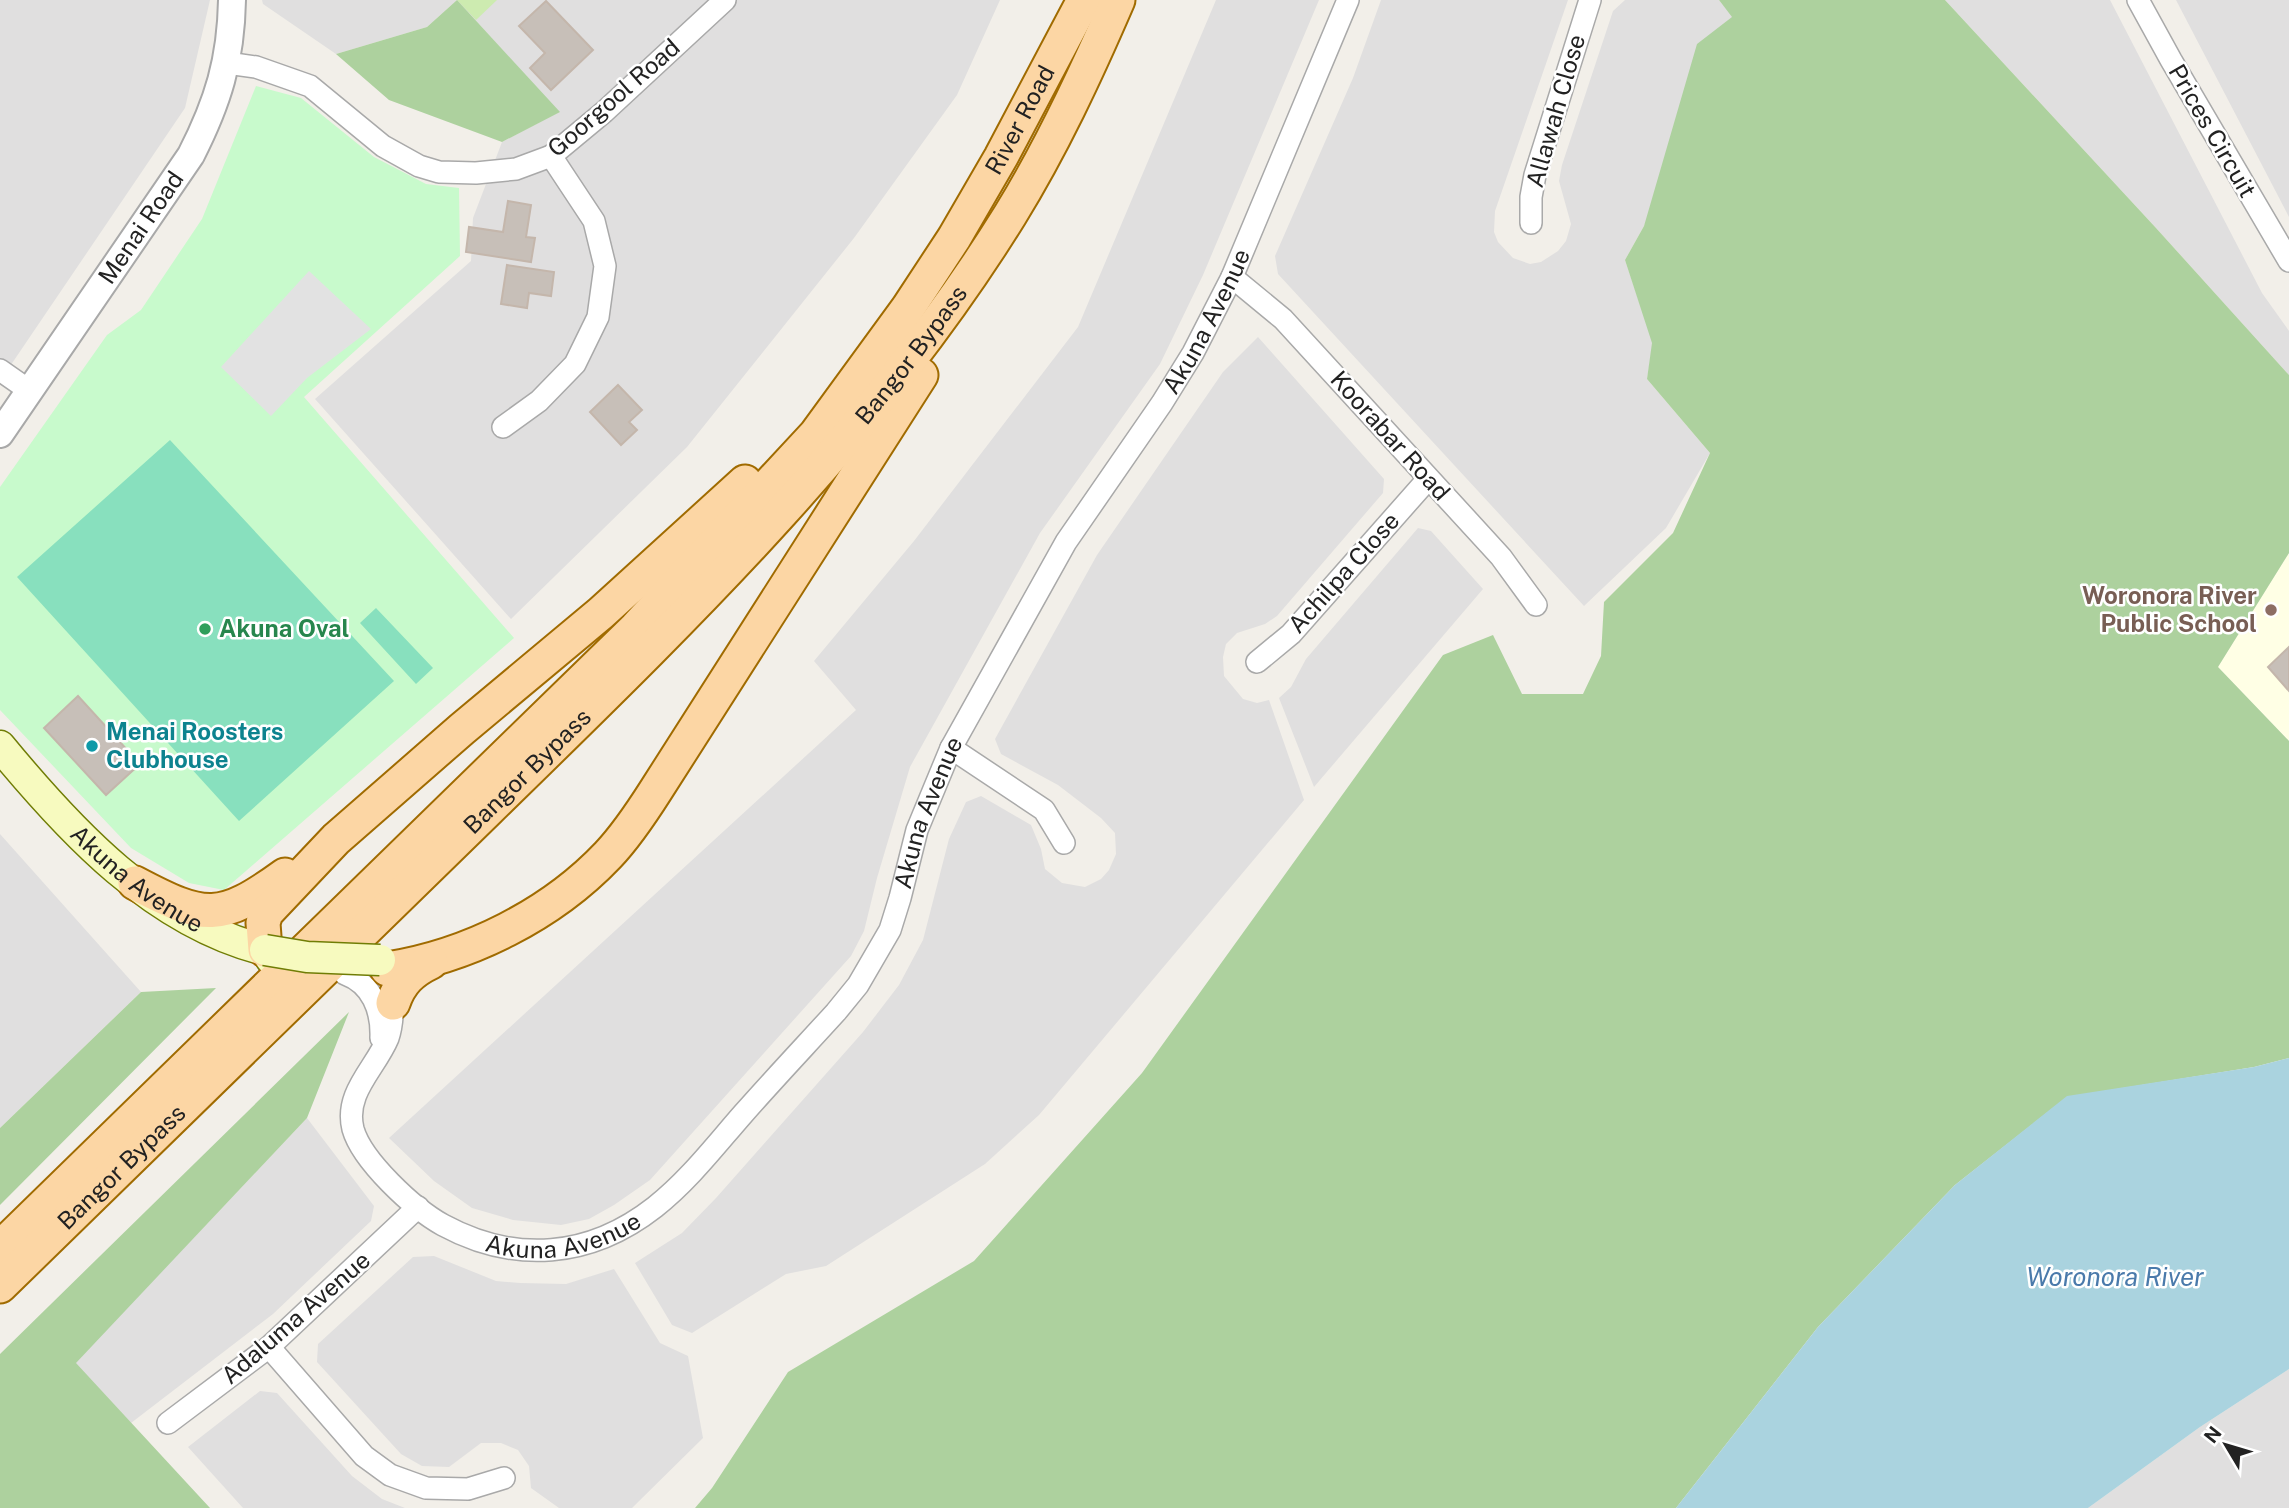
<svg xmlns="http://www.w3.org/2000/svg" width="2289" height="1508" font-family="'Public Sans',sans-serif">
<style>
.residential{fill:#e0dfdf}
.education{fill:#ffffe5}
.grass{fill:#cdebb0}
.forest{fill:#add19e}
.park{fill:#c8facc}
.pitch{fill:#88e0be}
.parking{fill:#e2e2e2}
.water{fill:#aad3df}
.building{fill:#c7bfb8;stroke:#c4b6ab;stroke-width:2}
.lines{fill:none;stroke-linecap:round;stroke-linejoin:round}
.minor-casing{stroke:#a9a9a9;stroke-width:24}
.tertiary-casing{stroke:#a9a9a9;stroke-width:30}
.secondary-casing{stroke:#707d05;stroke-width:33}
.primary-casing{stroke:#a06b00;stroke-width:37}
.minor{stroke:#fff;stroke-width:21}
.tertiary{stroke:#fff;stroke-width:26}
.secondary{stroke:#f7fabf;stroke-width:30}
.primary{stroke:#fcd6a4;stroke-width:33}
.secondary-bridge-casing{stroke:#707d05;stroke-width:33;stroke-linecap:butt}
.secondary-bridge{stroke:#f7fabf;stroke-width:30}
.education-dot{fill:#8d6e63;stroke:#fff;stroke-width:2.5}
.leisure-dot{fill:#2e9e5b;stroke:#fff;stroke-width:2.5}
.culture-dot{fill:#0f9aa8;stroke:#fff;stroke-width:2.5}
.labels{text-anchor:middle;stroke-width:5;stroke-linejoin:round;paint-order:stroke}
.street-label{font-size:24px;fill:#222;stroke:#fff}
.education-label{font-size:24px;font-weight:bold;fill:#785e54;stroke:#fff;text-anchor:end}
.leisure-label{font-size:24px;font-weight:bold;fill:#27864d;stroke:#fff;text-anchor:start}
.culture-label{font-size:24px;font-weight:bold;fill:#0d838f;stroke:#fff;text-anchor:start}
.water-label{font-size:26px;font-style:italic;fill:#4a7aab;stroke:#fff}
</style>
<rect width="100%" height="100%" fill="#f2efe9"/>
<path class="residential" d="M0,0H210L185,108L0,381Z
M262,0H1000L957,95L854,238L687,447L511,619L315,399L471,261L473,218L502,142L559,112L457,0L427,27L336,54L263,4Z
M1216,0H1319L1203,275L1160,364L1040,533L910,767L877,878L864,931L851,956L650,1180L614,1205L589,1219L561,1225L513,1220L472,1208L434,1181L389,1138L856,710L814,661L914,541L1078,327Z
M1381,0H1568L1495,211L1494,232L1498,242L1513,258L1530,264L1541,262L1558,251L1566,241L1571,224L1559,181L1562,165L1613,11L1625,0H1719L1733,17L1644,226L1625,260L1653,343L1647,379L1710,453L1666,528L1584,606L1278,274L1275,256L1353,78Z
M1945,0H2110L2262,293L2289,331V375L2156,228Z
M2176,0H2289V217Z
M1258,337L1384,479L1383,493L1277,616L1265,624L1237,633L1226,644L1223,657L1224,676L1243,699L1257,703L1269,700L1304,800L1039,1115L985,1164L826,1266L786,1274L692,1333L672,1325L635,1263L682,1233L716,1198L863,1032L899,985L923,940L949,839L966,802L981,796L1031,825L1041,849L1045,869L1062,883L1085,887L1101,879L1109,870L1116,854L1115,833L1101,818L1058,785L1001,754L995,739L1097,555L1223,372Z
M1418,528L1431,531L1483,589L1314,787L1279,698L1291,687L1306,659Z
M0,834L141,992L0,1128Z
M307,1118L374,1206L371,1221L273,1314L131,1423L75,1363Z
M434,1256L496,1281L520,1283L566,1284L614,1269L660,1343L688,1356L703,1438L632,1508H559L531,1488L529,1466L518,1450L501,1443H481L449,1467L422,1466L401,1454L317,1362L318,1344L413,1257Z
M2289,1369V1508H2088L2200,1427Z
M260,1391L277,1393L352,1476L382,1499L405,1508H243L188,1447Z"/>
<path class="education" d="M2289,553V741L2218,667Z"/>
<path class="grass" d="M457,0H497L476,20Z"/>
<path class="forest" d="M457,0L560,112L502,142L389,100L336,54L427,27Z
M1719,0H1945L2156,228L2289,375V553L2218,667L2289,741V1058L2254,1067L2067,1097L1955,1185L1818,1327L1676,1508H695L712,1488L788,1372L974,1261L1142,1073L1443,655L1493,635L1522,694H1583L1601,656L1604,602L1673,533L1710,453L1647,379L1652,343L1625,260L1644,226L1697,44L1732,17Z
M216,988L0,1205V1128L141,992Z
M349,1012L307,1118L76,1363L210,1508H0V1354Z"/>
<path class="park" d="M256,86L301,98L374,157L426,184L459,188L460,256L304,397L514,638L224,890L189,883L131,848L0,710V487L107,335L141,310L202,219Z"/>
<path class="pitch" d="M170,440L394,681L239,821L17,577Z
M376,608L433,668L416,684L360,623Z"/>
<path class="parking" d="M309,271L371,329L307,378L271,416L221,367Z"/>
<path class="water" d="M2289,1058V1369L2200,1427L2088,1508H1676L1818,1327L1955,1185L2067,1096L2254,1067Z"/>
<path class="building" d="M546,1L593,50L551,90L530,68L545,53L519,26Z
M508,201L531,205L526,237L535,238L531,262L466,252L469,227L503,232Z
M507,265L554,272L551,296L529,293L527,308L501,304Z
M618,385L642,410L629,422L637,430L621,445L590,412Z
M2289,647V691L2268,667Z
M78,696L140,764L106,795L44,728Z"/>
<g class="lines">
<defs>
<g id="minor">
<path d="M2138,0L2171,60L2289,261"/>
<path d="M227,63L256,67L310,86L383,146L419,166L439,172L476,173L516,169L551,156L604,112L725,0"/>
<path d="M1531,223V197L1535,175L1590,0"/>
<path d="M1232,277L1283,319L1501,557L1536,605"/>
<path d="M0,370L30,391"/>
<path d="M503,427L539,401L575,364L598,317L605,266L594,221L551,156"/>
<path d="M1257,662L1291,634L1428,479"/>
<path d="M951,748L1044,810L1064,843"/>
<path d="M345,974C372,984 382,1010 381,1038"/>
<path id="s1" d="M392,991C393,1006 393,1023 388,1038C375,1069 344,1093 353,1129C362,1161 414,1209 443,1225C515,1264 590,1258 655,1207C689,1180 715,1146 743,1114C773,1080 805,1046 836,1012L858,985L890,930L900,898L917,830L951,748L1066,542L1162,403L1193,353L1232,277L1348,0"/>
<path d="M269,1347L364,1456L390,1475L426,1488L468,1489L504,1478"/>
<path d="M168,1423L269,1347L418,1207"/>
</g>
<g id="tertiary">
<path id="s2" d="M0,434L191,155C218,102 231,60 232,0"/>
</g>
<g id="secondary">
<path id="s3" d="M0,746C70,831 155,923 265,950L271,959L279,966"/>
</g>
<g id="primary">
<path d="M135,883C205,920 220,922 285,875"/>
<path d="M265,950L263,923L266,913L336,839L462,729L601,613L745,482"/>
<path d="M387,969C469,956 551,915 608,855C627,835 642,812 656,790L921,375"/>
<path d="M393,1003C400,982 412,971 431,962"/>
<path id="s4" d="M0,1248L636,628L816,434L908,308L954,238L1001,157L1084,0"/>
<path id="s5" d="M0,1286C163,1127 326,969 488,810C676,626 870,441 1010,215C1052,147 1086,74 1118,0"/>
</g>
</defs>
<use href="#minor" class="minor-casing"/>
<use href="#tertiary" class="tertiary-casing"/>
<use href="#secondary" class="secondary-casing"/>
<use href="#primary" class="primary-casing"/>
<use href="#minor" class="minor"/>
<use href="#tertiary" class="tertiary"/>
<use href="#secondary" class="secondary"/>
<use href="#primary" class="primary"/>
<defs>
<path id="secondary-bridge" d="M265,950L307,957L380,960"/>
</defs>
<use href="#secondary-bridge" class="secondary-bridge-casing"/>
<use href="#secondary-bridge" class="secondary-bridge"/>
</g>
<circle class="education-dot" cx="2271" cy="610" r="7"/>
<circle class="leisure-dot" cx="205" cy="629" r="7"/>
<circle class="culture-dot" cx="92" cy="746" r="7"/>
<g class="labels">
<g class="street-label">
<text transform="translate(614 98) rotate(-41)" y="8">Goorgool Road</text>
<text transform="translate(1556 111) rotate(-74)" y="8">Allawah Close</text>
<text dy="8" stroke="none"><textPath href="#s4" startOffset="1528">River Road</textPath></text>
<text transform="translate(2212 131) rotate(60)" y="8">Prices Circuit</text>
<text dy="8" stroke="none"><textPath href="#s2" startOffset="250">Menai Road</textPath></text>
<text dy="8" stroke="none"><textPath href="#s1" startOffset="1563">Akuna Avenue</textPath></text>
<text dy="8" stroke="none"><textPath href="#s5" startOffset="1304">Bangor Bypass</textPath></text>
<text transform="translate(1390 436) rotate(48)" y="8">Koorabar Road</text>
<text transform="translate(1344 573) rotate(-48)" y="8">Achilpa Close</text>
<text dy="8" stroke="none"><textPath href="#s5" startOffset="737">Bangor Bypass</textPath></text>
<text dy="8" stroke="none"><textPath href="#s1" startOffset="996">Akuna Avenue</textPath></text>
<text dy="8" stroke="none"><textPath href="#s3" startOffset="192">Akuna Avenue</textPath></text>
<text dy="8" stroke="none"><textPath href="#s5" startOffset="170">Bangor Bypass</textPath></text>
<text dy="8" stroke="none"><textPath href="#s1" startOffset="408">Akuna Avenue</textPath></text>
<text transform="translate(296 1318) rotate(-41)" y="8">Adaluma Avenue</text>
</g>
<g class="education-label">
<text x="2257" y="604">Woronora River<tspan x="2257" dy="28">Public School</tspan></text>
</g>
<g class="leisure-label">
<text x="219" y="637">Akuna Oval</text>
</g>
<g class="culture-label">
<text x="106" y="740">Menai Roosters<tspan x="106" dy="28">Clubhouse</tspan></text>
</g>
<g class="water-label">
<text x="2115" y="1286">Woronora River</text>
</g>
</g>
<g transform="translate(2226 1445) rotate(308)" stroke="#ffffff" stroke-width="5" paint-order="stroke">
<path d="M0-5L12 26L0 18L-12 26Z" fill="#222222"/>
<text y="-10" font-size="19" font-weight="bold" text-anchor="middle" fill="#222222">N</text>
</g>
</svg>
